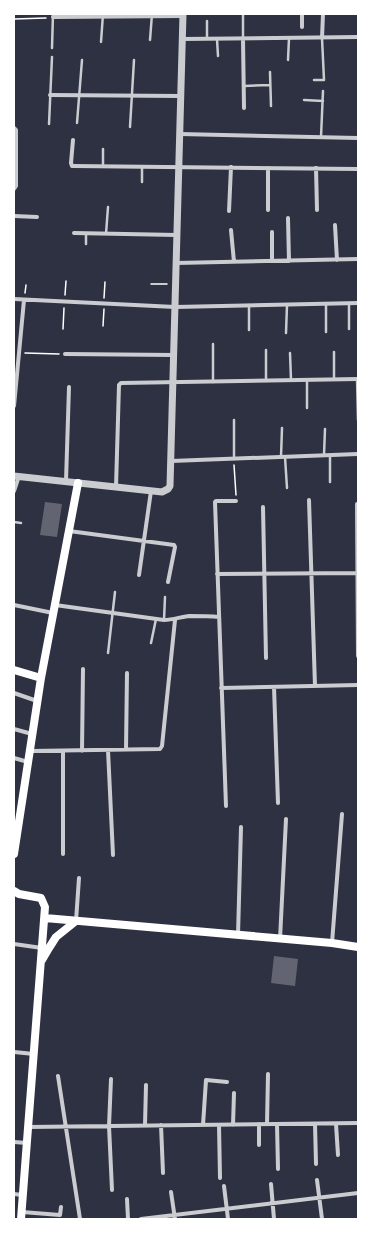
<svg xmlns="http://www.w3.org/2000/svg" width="372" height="1233" font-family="Poppins,sans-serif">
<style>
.building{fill:#626471}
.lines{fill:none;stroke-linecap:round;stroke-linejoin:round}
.path{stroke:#fff;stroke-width:1.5}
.service{stroke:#caccd0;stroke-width:2.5}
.minor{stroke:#caccd0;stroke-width:4}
.tertiary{stroke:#caccd0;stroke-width:7}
.secondary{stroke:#fff;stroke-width:8}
</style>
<rect width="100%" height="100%" fill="#2d3142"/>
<path class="building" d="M45,502L62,504L57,537L40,535Z
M274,956L298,959L295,986L271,983Z"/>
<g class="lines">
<path class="path" d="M14,19L46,18
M151,284H167
M25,293L26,285
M65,295L66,281
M104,298L105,282
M103,326L104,309
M63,329L64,308
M25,353L59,354
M234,465L236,495"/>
<path class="service" d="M207,38V21
M217,39L218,56
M243,39V14
M150,40L152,14
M101,42L103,14
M52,48L53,14
M288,60L289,38
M270,72L271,106
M314,80H324L322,38
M244,86L270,85
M304,100L323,101
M77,123L82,60
M49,124L52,57
M130,127L134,60
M321,137L323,91
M103,166V149
M142,182V167
M106,234L108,207
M86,244V234
M349,303V329
M249,330V305
M326,332V304
M286,333L287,305
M334,352V379
M290,353L291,380
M357,379L358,420
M266,381V350
M213,382V344
M307,408V380
M234,420V459
M324,455L325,429
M330,455V482
M281,457L282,428
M285,457L287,488
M14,522L21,523
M164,620L165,597
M151,643L156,619
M108,653L115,592"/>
<path class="minor" d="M53,17L183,16
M302,27V14
M322,38L323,14
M182,39L358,37
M243,39L244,108
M50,95L180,96
M14,128L16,130V186L14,189
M180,134L358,138
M73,140L71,163L72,166H74L358,169
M268,168V210
M316,168L317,210
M229,211L231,167
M14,216L37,217
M288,218L289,261
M335,225L337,260
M231,230L234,262
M272,232V261
M74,233L177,235
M176,263L358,259
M14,299L175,307L358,303
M65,354L174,355
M14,406L24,300
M171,461L358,454
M66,481L69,387
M116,487L119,385L121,383L358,379
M14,491L19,476
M309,500L315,686
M357,504L358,656
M263,507L266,658
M69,531L174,545L175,547L168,582
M217,574L358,573
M139,575L151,491
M14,605L53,613
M55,605L164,620C173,620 180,617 189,616C199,616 209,616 219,617
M274,687L278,803
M221,688L358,685
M14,693L37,701
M14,729L32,734
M108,750L113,855
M126,750L127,673
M30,751L160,749L162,746L175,620
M63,751V854
M82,751L83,669
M14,758L28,762
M226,806L215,502L216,501H236
M76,921L79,878
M238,935L241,827
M280,939L286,819
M332,943L342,814
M14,944L42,948
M14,1052L34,1054
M58,1076L80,1219
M111,1079L109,1126L112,1190
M259,1124V1145
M267,1124L268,1074
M277,1124L278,1169
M315,1124L316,1164
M336,1124L338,1155
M145,1125L146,1085
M161,1125L163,1173
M203,1125L206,1080L227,1082
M219,1125L220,1178
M233,1125L234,1093
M28,1127L358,1123
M14,1142L27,1143
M317,1180L322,1219
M271,1184L274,1219
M224,1186L228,1219
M171,1192L175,1219
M14,1194L22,1195
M127,1199L128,1219
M22,1212L60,1215L61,1207
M141,1219L358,1193"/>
<path class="tertiary" d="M14,476L162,492L168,489L170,486L183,14"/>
<path class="secondary" d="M14,670L41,678
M14,854L41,678L78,483
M14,891L19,894L41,898L45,907L21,1219
M45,918L332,943L358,947
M42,960L49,948L56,937L76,921"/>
</g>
<rect width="372" height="1233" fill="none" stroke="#ffffff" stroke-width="30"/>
</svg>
